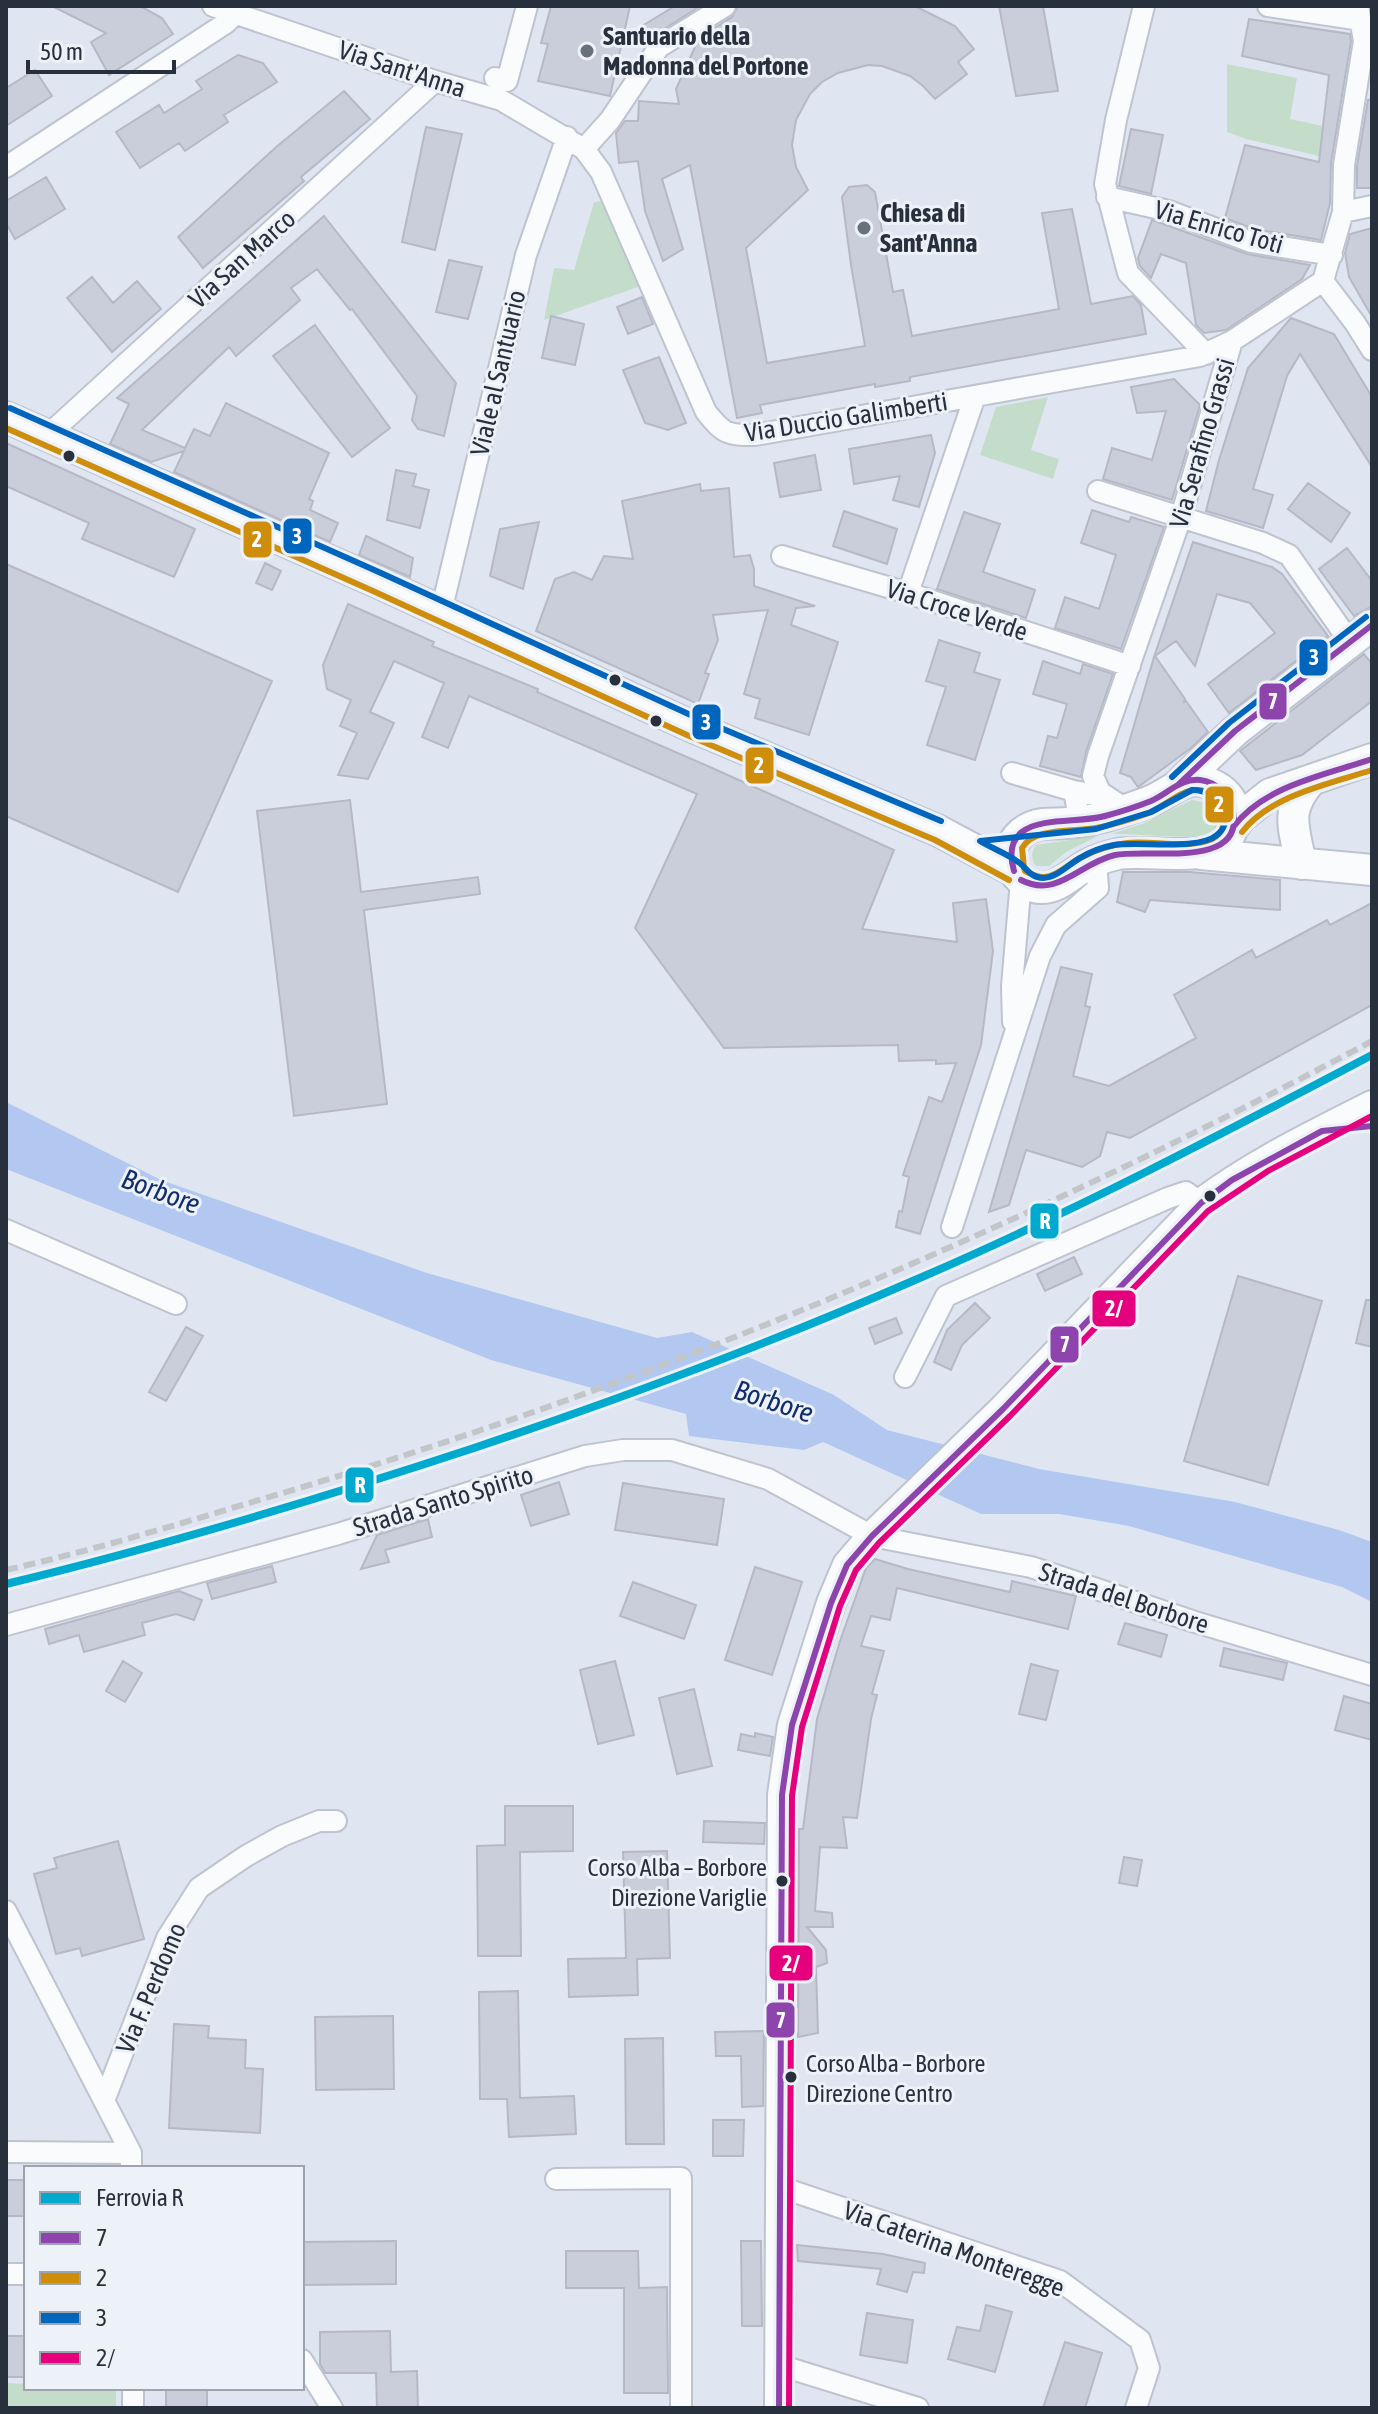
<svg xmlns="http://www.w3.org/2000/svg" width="1378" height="2414" font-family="'Asap Condensed',sans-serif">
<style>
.green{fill:#c4ddca}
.water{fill:#b2c8f0}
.building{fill:#cacdda;stroke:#b6b9c5;stroke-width:2}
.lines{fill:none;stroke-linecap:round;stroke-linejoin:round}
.street-casing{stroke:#bec4cf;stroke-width:24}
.secondary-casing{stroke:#bec4cf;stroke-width:32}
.primary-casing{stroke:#bec4cf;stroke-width:34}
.street{stroke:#fafbfd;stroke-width:20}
.secondary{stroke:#fafbfd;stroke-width:28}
.primary{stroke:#fafbfd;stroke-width:30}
.rail{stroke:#c3c6c9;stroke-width:6;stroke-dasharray:12 6;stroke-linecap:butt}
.bus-1-casing{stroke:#edf1f8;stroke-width:12}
.bus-2-casing{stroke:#edf1f8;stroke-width:12}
.bus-3-casing{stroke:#edf1f8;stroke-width:12}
.bus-4-casing{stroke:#edf1f8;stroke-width:12}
.bus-1{stroke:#8e44ad;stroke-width:6}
.bus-2{stroke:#ce8e0c;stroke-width:6}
.bus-3{stroke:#0065bd;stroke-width:6}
.bus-4{stroke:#e5007d;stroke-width:6}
.rail-1-casing{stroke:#edf1f8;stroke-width:14}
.rail-1{stroke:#00a9ce;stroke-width:8}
.poi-dot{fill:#68707c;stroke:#edf1f8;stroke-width:3}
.bus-dot{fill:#28303d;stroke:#edf1f8;stroke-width:3}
.labels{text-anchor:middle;stroke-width:6;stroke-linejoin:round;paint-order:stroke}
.bus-label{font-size:24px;fill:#28303d;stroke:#edf1f8;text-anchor:end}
.poi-label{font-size:26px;font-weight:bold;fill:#28303d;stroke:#edf1f8;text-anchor:start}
.street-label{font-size:26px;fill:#28303d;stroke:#edf1f8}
.water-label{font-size:28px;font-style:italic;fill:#122e6a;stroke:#edf1f8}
.line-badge{stroke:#edf1f8;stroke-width:3}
.badge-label{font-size:22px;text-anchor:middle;font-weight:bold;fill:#fff}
</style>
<rect width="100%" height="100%" fill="#e0e6f1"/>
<path class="green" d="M1227,64L1297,78L1290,119L1323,126L1319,156L1246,139L1227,132Z
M603,201L641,286L544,320L554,268L574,270L594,202Z
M1048,397L1031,450L1059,459L1053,479L980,455L996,407Z
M1192,800C1210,801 1228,822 1207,834C1196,840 1130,833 1111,834L1142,824Z
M1098,836L1066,852L1049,866H1036C1031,859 1031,852 1036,845Z
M6,2383L26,2384V2388H116V2408H6Z"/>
<path class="water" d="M6,1102L161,1180L427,1273L657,1338L692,1332L834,1395L887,1430L1039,1469L1235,1502L1339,1530L1372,1542V1602L1342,1587L1129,1526L1059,1514H981L823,1442L804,1450L689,1436L686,1414L491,1360L6,1169Z"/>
<path class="building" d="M52,6H140L162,18L173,34L109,75L91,42L106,33Z
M551,6H630L610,96L538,81L548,44L541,43Z
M675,6H700L641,44L642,26Z
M738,6H915L955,26L974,49L958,62L967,74L935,99L923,86L910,76L882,66L868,65L838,73L822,82L810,94L796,120L792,145L796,167L808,190L746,248L767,363L865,346L851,265L842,197L849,187L867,185L875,192L893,292L903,290L912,336L1059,309L1042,213L1072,209L1091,304L1133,296L1141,305L1146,334L910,377V381L875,387V384L760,405L762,413L737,418L690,165L662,179L683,249L663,261L645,211L638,161L619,163L616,133L625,121H638L639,101L679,104L676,89L699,38L732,17Z
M999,6H1043L1058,91L1016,96Z
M1249,19L1350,34L1351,41L1331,163L1330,203L1321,240L1254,229L1225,218L1245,145L1319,162L1323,126L1329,75L1242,56Z
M238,55L263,63L277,82L224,115L228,122L185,151L179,143L140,168L116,132L159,105L164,113L202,89L196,81Z
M35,70L52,96L6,126V88Z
M344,91L370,119L301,177L304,181L203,268L178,237L275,148Z
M1372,99V188H1357V166L1368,100Z
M426,127L462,134L435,250L402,242Z
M1131,129L1163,135L1151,194L1119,186Z
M46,177L65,209L15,239L6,223V201Z
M324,216L456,383L444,436L418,429L412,420L417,396L352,309L350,310L317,269L291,288L300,300L236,356L229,347L142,430L185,448L194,429L210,436L226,403L329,453L309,499L313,501L310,510L338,523L330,542L174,472L184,451L151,462L110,444L129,404L117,398Z
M1152,220L1247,254L1310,265L1302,279L1226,330L1204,333L1196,325L1186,263L1161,254L1151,278L1140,266L1138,258Z
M1372,228V317L1349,277L1345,253L1350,234Z
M449,260L482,267L468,319L436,312Z
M92,277L113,303L137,281L161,309L112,352L67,298Z
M642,297L653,324L628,334L617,307Z
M551,316L584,324L575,365L542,358Z
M1291,318L1334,334L1372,397V467L1300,354L1287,376L1253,489L1273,495L1263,528L1206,511L1219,460L1248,368Z
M315,325L390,428L352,457L273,356Z
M659,357L686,423L668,430L645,423L623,370Z
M1174,379L1200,405L1172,500L1103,479L1112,448L1152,460L1166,411L1137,413L1131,387Z
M931,435L935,453L919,507L893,500L900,476L854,484L849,449Z
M6,443L195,529L174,577L82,539L89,523L6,486Z
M815,455L821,490L780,497L774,463Z
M396,470L416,474L413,486L429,490L420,528L387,520Z
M1308,483L1350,513L1331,542L1288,509Z
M700,484L701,491L729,488L734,557L750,555L754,569V586L815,606L796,608L791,625L838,642L809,735L755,718L760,699L744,694L768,610L713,615L718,640L705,673L709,674L698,704L536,631L555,579L574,572L592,580L604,556L633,559L622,501Z
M1092,510L1129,522L1131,517L1164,527L1121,649L1055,628L1065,597L1099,609L1116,555L1081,543Z
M844,511L897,529L887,564L833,546Z
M964,512L1000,524L983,572L1035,590L1026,618L937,589Z
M539,522L523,589L490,576L500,529Z
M366,536L413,558L410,577L359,555Z
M1193,542L1272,567L1282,574L1328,636L1229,713L1208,684L1275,633L1250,603L1217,594L1195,666L1176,641L1155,656L1185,699L1184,702L1186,701L1208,732L1191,748L1138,787L1131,777L1120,773L1154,657Z
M1347,548L1372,581V606L1354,616L1319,569Z
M265,563L281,571L272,590L256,583Z
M6,564L272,681L178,892L6,816Z
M348,604L434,642L432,646L538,689L537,692L710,767L894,850L862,929L957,942L953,903L986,899L993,951L981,1045L920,1234L896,1227L899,1211L902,1212L909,1177L903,1175L929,1097L942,1102L956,1063L936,1064V1060L899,1061L898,1045L724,1048L635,928L697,794L469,696L448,748L422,737L444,683L394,661L370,712L394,723L368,779L338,775L357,733L340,726L351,700L327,689L323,665Z
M939,640L980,653L974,672L1000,680L975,760L927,745L946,687L926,681Z
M1364,654L1372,664V701L1302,755L1256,770L1240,751Z
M1043,661L1080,674L1083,664L1113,674L1086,752L1081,777L1040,766L1048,736L1057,738L1067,704L1033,694Z
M350,800L361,892L478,877L480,894L364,910L387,1104L294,1116L257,811Z
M1123,872H1190L1280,880V910L1150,900L1145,912L1117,902Z
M1372,903V1005L1130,1138L1107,1132L1100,1156L1082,1167L1026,1150L1009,1205L989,1212L1061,967L1092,974L1085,1006L1090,1007L1073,1076L1109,1086L1196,1038L1174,995L1252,950L1256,958L1327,920L1330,925Z
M1074,1257L1082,1274L1045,1291L1037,1274Z
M1238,1276L1322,1301L1268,1485L1184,1461Z
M1366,1300H1372V1347L1356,1343Z
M975,1303L990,1318L962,1345L951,1370L934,1362L947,1330Z
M896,1318L902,1333L875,1344L869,1328Z
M186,1327L203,1336L166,1401L149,1392Z
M559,1482L569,1514L531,1526L521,1495Z
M623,1483L724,1499L717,1545L615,1530Z
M428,1519L432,1537L385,1550L389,1562L361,1569L377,1535Z
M875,1559L908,1569L1010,1592L1012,1581L1076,1596L1068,1629L897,1588L890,1620L871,1616L861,1646L884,1651L872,1694L877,1695L871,1719L857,1818L843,1817L847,1848L820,1847L815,1911L832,1913L833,1927H807L826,1950L827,1963L816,1967L818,2033L798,2037L799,1829H803L817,1719L840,1641L866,1568Z
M272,1566L276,1582L212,1599L207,1583Z
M755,1567L802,1582L772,1675L725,1660Z
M633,1582L696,1605L684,1639L620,1616Z
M179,1591L202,1600L194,1620L176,1614L142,1623L145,1635L84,1652L79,1635L49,1644L45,1629Z
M1125,1623L1167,1635L1161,1657L1118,1644Z
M1224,1648L1287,1663L1283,1680L1220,1666Z
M123,1661L142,1673L125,1702L106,1691Z
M615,1661L634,1735L598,1744L580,1670Z
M1031,1664L1058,1671L1046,1720L1019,1714Z
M694,1689L712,1766L677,1774L659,1698Z
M1344,1696L1372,1704V1740L1335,1730Z
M755,1733L773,1737L770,1756L738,1750L741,1734L755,1737Z
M505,1806H573V1851L520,1852L521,1956H478L477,1846L505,1845Z
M704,1821L765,1823L764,1844L703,1842Z
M118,1841L144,1939L82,1956L80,1948L56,1954L34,1874L57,1868L54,1858Z
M667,1851L670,1958L637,1959L638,1995L569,1997L568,1959L626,1958L623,1852Z
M1124,1857L1142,1860L1137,1886L1119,1883Z
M518,1991L520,2098L574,2096L576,2134L509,2137L507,2099H480L479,1992Z
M393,2016L394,2089L316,2090L315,2017Z
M174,2024L209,2026L208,2038L246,2040L245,2068L263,2069L260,2133L169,2128Z
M764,2031L763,2106L742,2107L741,2056H716L715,2032Z
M663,2038L664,2144H626L625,2039Z
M713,2120H744L743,2156H713Z
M6,2180H26V2216H6Z
M396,2241V2284L302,2285V2242Z
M741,2241H761L762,2326H742Z
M797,2245L883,2254L925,2263L924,2273L913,2272L907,2292L877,2284L881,2269L798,2261Z
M566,2251H638L639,2288L667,2287L668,2393H624V2288H566Z
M986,2305L1012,2312L995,2372L948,2359L957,2327L980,2331Z
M867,2313L913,2320L907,2363L860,2355Z
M390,2331L391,2372L417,2371L418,2408H377L376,2373H325L320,2364V2332Z
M6,2336H26V2377H6Z
M1065,2342L1102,2353L1085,2408H1043Z
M166,2388H207V2408H166Z"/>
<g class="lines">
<defs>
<path id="street" d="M213,6L435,81L501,100L584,149L601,172L706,412C724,434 726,435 755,435L1200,356L1232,341L1323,281L1343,212L1344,165L1364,41L1358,6
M1144,6L1116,120L1105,184L1128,273L1206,354
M1268,6L1361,20
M495,78L507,81L527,6
M584,149L610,120L659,47L725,6
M6,167L226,23L235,14
M1107,197L1169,211L1251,242L1332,255
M1343,212L1372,206
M1323,281L1355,323L1372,350
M48,435L435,81
M1098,491L1263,543L1289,555L1350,642
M782,556L908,593L1130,666
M908,593L975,396
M441,612L526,255L567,137
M1012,773L1074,791
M1126,809L1100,792L1093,776L1098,756L1181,517L1232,341
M1074,822L1077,807L1074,791L1108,797
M1013,1022L1012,986L1021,880
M952,1227L1040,956L1056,925L1098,888L1096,861
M6,1230L176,1304
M905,1377L946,1296L1168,1198L1186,1192L1201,1203
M6,1625L338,1534L585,1456L623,1450H672L768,1479L872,1536L1031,1567L1195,1622L1372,1675
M6,1911L131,2153V2168
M104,2101L167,1938L199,1888L246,1856L282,1836L319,1821H336
M6,2152L131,2153
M556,2179L681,2178V2408
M780,2187L1060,2281L1140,2340L1149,2368L1136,2408
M6,2274H26
M302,2360L332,2408
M779,2365L918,2408
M133,2388V2408"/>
<path id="secondary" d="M779,2408L782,1795L792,1725L831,1603L847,1565L872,1536L1003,1409L1201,1203C1254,1163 1313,1135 1372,1105"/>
<path id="primary" d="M6,417L377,582L691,726L939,831L1014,871
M1192,780C1220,781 1244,802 1231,832C1229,837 1226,844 1221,847C1199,860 1146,850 1118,854C1109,856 1098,859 1089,864C1074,871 1059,889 1041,888C1027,888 1013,876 1011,862C1007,842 1023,827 1042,824C1054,823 1066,824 1078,822C1102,819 1126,810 1148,802C1164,796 1175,785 1192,780Z
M1179,784L1235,731L1372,625
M1234,826L1241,817L1270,794L1372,759
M1201,854L1372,870
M1301,864C1294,826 1284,812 1311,780"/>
</defs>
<use href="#street" class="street-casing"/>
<use href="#secondary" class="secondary-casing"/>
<use href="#primary" class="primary-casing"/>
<use href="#street" class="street"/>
<use href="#secondary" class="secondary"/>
<use href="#primary" class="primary"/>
<path class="rail" d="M6,1570C95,1550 182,1523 269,1497C654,1384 1019,1230 1372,1041"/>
<defs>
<path id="bus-1" d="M1179,784L1235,731L1372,625
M1234,826C1266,785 1325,775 1372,759
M1014,871C1010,857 1009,842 1022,832C1041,817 1081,823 1105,816C1120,812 1136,807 1151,801C1167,794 1181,778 1200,780C1216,782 1230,795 1233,811C1245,870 1148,848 1115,855C1079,863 1058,899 1021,880
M779,2408L782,1795L792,1725L831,1603L847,1565L872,1536L1003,1409L1201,1203L1232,1180L1322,1131L1372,1126"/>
<path id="bus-2" d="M6,428L373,591L687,735L935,840L1009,880
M1242,832C1271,795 1329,784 1372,770
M1024,868L1022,848C1034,827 1074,832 1096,828C1113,825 1132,819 1149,813C1164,807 1181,789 1198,790C1221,791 1235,828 1212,839C1186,850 1154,840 1127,843C1110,845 1095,850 1080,858C1069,864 1056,877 1043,877C1036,877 1031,874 1025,871"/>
<path id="bus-3" d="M10,408L381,573L695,717L941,821
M1172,777L1229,723L1366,617
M1192,790C1217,789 1237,820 1217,835C1198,851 1140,841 1114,845C1103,847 1090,852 1080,858C1069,864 1057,878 1043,878C1033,878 1028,871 1022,865C1011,855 993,849 980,841L1096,829L1151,812Z"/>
<path id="bus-4" d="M789,2408L792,1796L802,1727L840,1606L856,1570L879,1543L1010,1416L1208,1211L1268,1171L1372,1116"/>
</defs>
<use href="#bus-1" class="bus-1-casing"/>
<use href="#bus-2" class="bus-2-casing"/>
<use href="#bus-3" class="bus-3-casing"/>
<use href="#bus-4" class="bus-4-casing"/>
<use href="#bus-1" class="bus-1"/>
<use href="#bus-2" class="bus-2"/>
<use href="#bus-3" class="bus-3"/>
<use href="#bus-4" class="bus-4"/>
<defs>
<path id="rail-1" d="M6,1584C164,1546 319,1499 474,1448C623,1398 771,1343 915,1280C1071,1213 1222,1134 1372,1055"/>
</defs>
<use href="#rail-1" class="rail-1-casing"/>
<use href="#rail-1" class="rail-1"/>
</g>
<g class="poi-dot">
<circle cx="587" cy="51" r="8"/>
<circle cx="864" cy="228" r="8"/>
</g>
<g class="bus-dot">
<circle cx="69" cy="456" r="7"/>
<circle cx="615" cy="680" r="7"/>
<circle cx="656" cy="721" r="7"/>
<circle cx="1210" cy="1196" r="7"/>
<circle cx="782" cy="1881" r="7"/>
<circle cx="791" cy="2077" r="7"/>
</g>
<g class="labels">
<g class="bus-label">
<text x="767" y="1876">Corso Alba – Borbore<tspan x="767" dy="30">Direzione Variglie</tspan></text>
<text x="806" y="2072" text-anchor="start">Corso Alba – Borbore<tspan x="806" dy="30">Direzione Centro</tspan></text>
</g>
<g class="poi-label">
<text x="603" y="45">Santuario della<tspan x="603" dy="30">Madonna del Portone</tspan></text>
<text x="880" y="222">Chiesa di<tspan x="880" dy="30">Sant'Anna</tspan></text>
</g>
<g class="street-label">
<text transform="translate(402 69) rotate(18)" y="9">Via Sant'Anna</text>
<text transform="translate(1219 227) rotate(16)" y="9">Via Enrico Toti</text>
<text transform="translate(242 259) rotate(-42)" y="9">Via San Marco</text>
<text transform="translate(498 373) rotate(-77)" y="9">Viale al Santuario</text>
<text transform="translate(846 417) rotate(-9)" y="9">Via Duccio Galimberti</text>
<text transform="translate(1202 443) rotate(-74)" y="9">Via Serafino Grassi</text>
<text transform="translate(957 610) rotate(18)" y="9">Via Croce Verde</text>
<text transform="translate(443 1501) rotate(-17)" y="9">Strada Santo Spirito</text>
<text transform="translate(1124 1598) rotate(18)" y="9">Strada del Borbore</text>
<text transform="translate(151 1988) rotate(-67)" y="9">Via F. Perdomo</text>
<text transform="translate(954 2249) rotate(20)" y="9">Via Caterina Monteregge</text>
</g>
<g class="water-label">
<text transform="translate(161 1191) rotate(20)" y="10">Borbore</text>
<text transform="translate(774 1401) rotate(18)" y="10">Borbore</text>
</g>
</g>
<g class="line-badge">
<rect x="282" y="517" width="31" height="38" rx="8" fill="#0065bd"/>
<rect x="242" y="520" width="31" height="39" rx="8" fill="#ce8e0c"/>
<rect x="1298" y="638" width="31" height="39" rx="8" fill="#0065bd"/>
<rect x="1258" y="682" width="30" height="39" rx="8" fill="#8e44ad"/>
<rect x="691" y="703" width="31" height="38" rx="8" fill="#0065bd"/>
<rect x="744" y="746" width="31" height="39" rx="8" fill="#ce8e0c"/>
<rect x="1204" y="785" width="31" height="39" rx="8" fill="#ce8e0c"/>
<rect x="1029" y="1202" width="31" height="38" rx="8" fill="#00a9ce"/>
<rect x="1091" y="1289" width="46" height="39" rx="8" fill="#e5007d"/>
<rect x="1049" y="1325" width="31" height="39" rx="8" fill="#8e44ad"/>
<rect x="344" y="1466" width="31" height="38" rx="8" fill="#00a9ce"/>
<rect x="768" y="1944" width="46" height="38" rx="8" fill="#e5007d"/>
<rect x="765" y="2001" width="31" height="38" rx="8" fill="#8e44ad"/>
</g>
<g class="badge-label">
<text x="297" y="544">3</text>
<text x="257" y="547">2</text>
<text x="1314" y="665">3</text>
<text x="1273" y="709">7</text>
<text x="706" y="730">3</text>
<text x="759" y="773">2</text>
<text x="1219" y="812">2</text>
<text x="1045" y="1229">R</text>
<text x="1114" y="1316">2/</text>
<text x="1065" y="1352">7</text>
<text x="360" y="1493">R</text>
<text x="791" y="1971">2/</text>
<text x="781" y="2028">7</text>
</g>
<rect width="1378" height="2414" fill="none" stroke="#28303d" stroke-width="16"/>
<rect x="24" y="2166" width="280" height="224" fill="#edf1f8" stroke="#9ea4ad" stroke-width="2"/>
<rect x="40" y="2192" width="40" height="12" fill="#00a9ce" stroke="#9ea4ad" stroke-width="2"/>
<text x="96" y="2206" font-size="24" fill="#28303d">Ferrovia R</text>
<rect x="40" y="2232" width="40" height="12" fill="#8e44ad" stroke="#9ea4ad" stroke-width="2"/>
<text x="96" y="2246" font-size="24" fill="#28303d">7</text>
<rect x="40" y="2272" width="40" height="12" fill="#ce8e0c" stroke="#9ea4ad" stroke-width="2"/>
<text x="96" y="2286" font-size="24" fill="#28303d">2</text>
<rect x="40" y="2312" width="40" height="12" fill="#0065bd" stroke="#9ea4ad" stroke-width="2"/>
<text x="96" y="2326" font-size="24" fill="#28303d">3</text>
<rect x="40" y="2352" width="40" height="12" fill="#e5007d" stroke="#9ea4ad" stroke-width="2"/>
<text x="96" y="2366" font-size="24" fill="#28303d">2/</text>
<path d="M28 60v12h146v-12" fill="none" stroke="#28303d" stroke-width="4"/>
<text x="40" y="60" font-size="24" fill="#28303d" stroke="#edf1f8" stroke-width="6" paint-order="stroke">50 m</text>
</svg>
